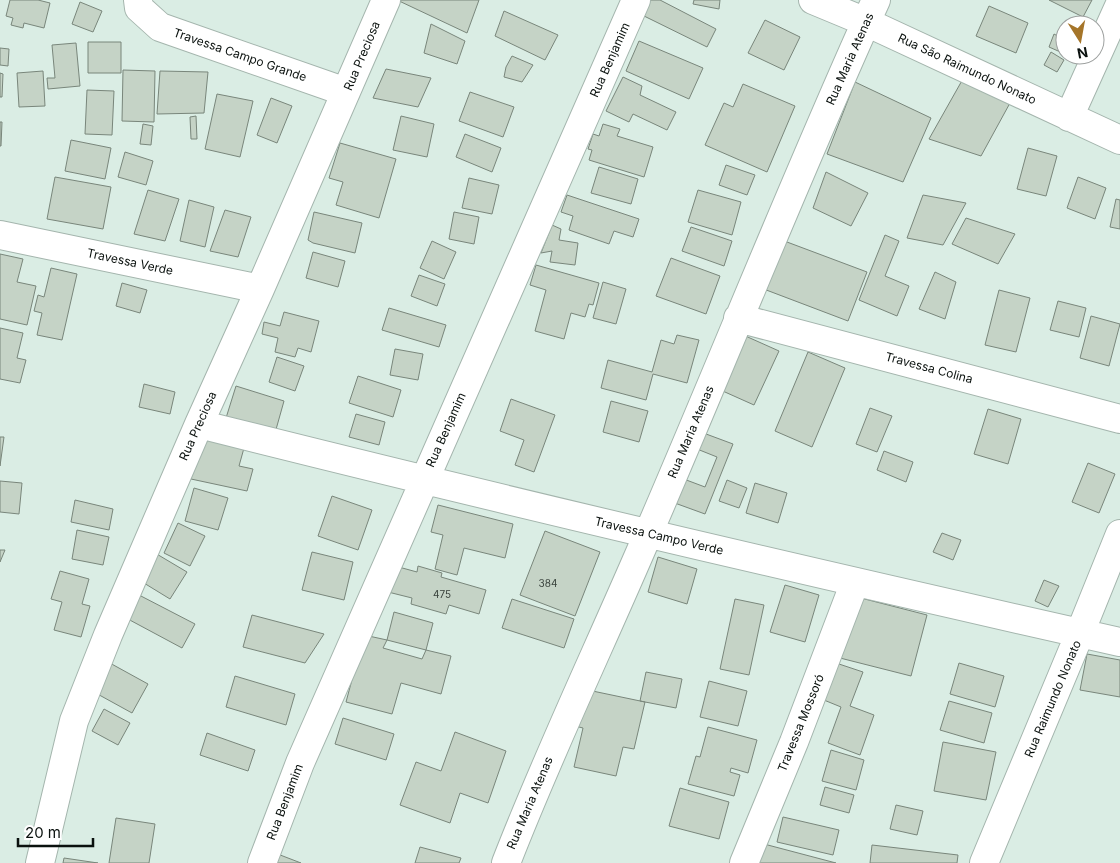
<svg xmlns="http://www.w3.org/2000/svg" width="1120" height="863" font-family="Inter,sans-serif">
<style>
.building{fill:#c5d3c6;stroke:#79867b}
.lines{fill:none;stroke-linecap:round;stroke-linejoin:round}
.street-casing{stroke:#a4b5ad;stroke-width:30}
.street{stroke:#fff;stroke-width:28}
.labels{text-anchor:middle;stroke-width:4;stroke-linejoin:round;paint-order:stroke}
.number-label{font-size:10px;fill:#39423c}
.street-label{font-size:12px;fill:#0a110e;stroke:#fff}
</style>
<rect width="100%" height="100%" fill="#daede4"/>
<path class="building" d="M10,0H38L50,3L44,28L24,23L23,28L11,25L13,18L6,16Z
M397,0H479L467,33Z
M647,0H660L716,29L707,47L642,15Z
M694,0H720L719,9L693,4Z
M1049,0H1092L1083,17Z
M80,2L102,11L93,32L72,24Z
M989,6L1028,23L1016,53L976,36Z
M504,11L558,35L545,60L495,36Z
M765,20L800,37L784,70L748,53Z
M431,24L465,41L457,64L424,53Z
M1054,34L1065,40V54L1049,47Z
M639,41L703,68L689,99L626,71Z
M88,42H121V73H88Z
M76,43L80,86L48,89L47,78H55L52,45Z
M0,48L9,49L8,66L0,65Z
M1051,52L1064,60L1057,72L1044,65Z
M512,56L533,65L522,82L504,77L506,67Z
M386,69L431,78L418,107L373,98Z
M123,70L155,71L154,122L122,121Z
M43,71L45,106L19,107L17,73Z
M160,71L208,72L204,113L157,114Z
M0,73L3,74L2,97H0Z
M623,77L642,86L640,95L676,112L667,130L633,114L629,122L606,111Z
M964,77L1010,103L981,156L929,139Z
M855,82L931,118L903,182L827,154Z
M743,84L795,106L767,172L705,145L724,103L733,107Z
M87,90L114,91L112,135L85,134Z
M470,92L514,107L503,137L459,121Z
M217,94L253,101L240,157L205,149Z
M271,98L292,106L277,143L257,135Z
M196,116L197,139H191L190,117Z
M401,116L434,124L427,157L393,150Z
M0,122H2L1,146H0Z
M143,124L153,126L151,145L140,144Z
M603,124L620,129L617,136L653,147L644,177L589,160L592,150L588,149L593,134L599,136Z
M465,134L501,148L492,172L456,157Z
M71,140L111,148L105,179L65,171Z
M340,143L396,159L379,218L336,205L343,182L329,178Z
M1028,148L1057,156L1046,196L1017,189Z
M125,152L153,161L146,185L118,177Z
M726,165L755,175L747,195L719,185Z
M599,167L638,179L631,204L591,193Z
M826,172L868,193L851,226L813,208Z
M55,177L111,187L103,229L47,219Z
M1078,177L1106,188L1095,219L1067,208Z
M469,178L499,185L492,214L462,208Z
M148,190L179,199L165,241L134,234Z
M698,190L741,202L732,235L688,222Z
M567,195L639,219L633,237L614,231L609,244L569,230L573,216L561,212Z
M923,195L966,203L943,245L907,238Z
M1116,199L1120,200V229L1110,227Z
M189,200L214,207L205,247L180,241Z
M225,210L251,217L238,257L210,251Z
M314,212L362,223L355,253L313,243L308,240Z
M454,212L479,217L474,244L449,239Z
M966,218L1015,234L998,264L952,244Z
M552,225L561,229L559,240L578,243L575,265L550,262L552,251L541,253Z
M691,227L732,241L724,266L682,251Z
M885,235L899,241L885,276L909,286L897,316L859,300Z
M779,239L867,272L848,321L761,288Z
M432,241L456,252L444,279L420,268Z
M313,252L345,261L338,287L306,278Z
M0,254L23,259L17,282L36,286L27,325L0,319Z
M671,258L720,276L706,314L656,296Z
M536,265L599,283L593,305L589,304L585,317L571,313L564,339L535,331L546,290L530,285Z
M51,268L77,274L62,340L37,335L42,313L34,311L38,295L44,297Z
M935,272L956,282L945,319L919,309Z
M419,275L445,284L437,306L411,296Z
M603,282L626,289L616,324L593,318Z
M122,283L147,290L140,313L116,306Z
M999,290L1030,298L1016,352L985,345Z
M1058,301L1086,308L1079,337L1050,330Z
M389,308L446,325L439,347L382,330Z
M284,312L319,321L311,352L298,348L295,357L275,352L278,338L262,334L264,322L280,326Z
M1091,316L1120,324L1109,366L1080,358Z
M0,328L23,333L17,358L26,360L20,383L0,379Z
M741,334L779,351L754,405L716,388Z
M677,335L699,340L687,383L653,374L646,400L601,388L608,360L652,372L661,340L674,344Z
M395,349L423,354L418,380L390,375Z
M808,352L845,368L812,447L775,431Z
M277,357L304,366L295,391L269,382Z
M358,376L401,390L393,417L349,403Z
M144,384L175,392L170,414L139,407Z
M236,386L284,401L275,433L226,418Z
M511,399L555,415L534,472L515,465L524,440L500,431Z
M611,401L648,411L639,442L603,432Z
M870,408L892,416L877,452L856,444Z
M988,409L1021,419L1008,464L974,454Z
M356,414L385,422L379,445L349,437Z
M698,431L733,444L705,514L672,502L681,478L705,487L717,457L692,447Z
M0,437H4L0,466Z
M200,438L244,448L239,466L253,469L247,491L191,479Z
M884,451L913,462L906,482L877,470Z
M1088,463L1115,474L1099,513L1072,502Z
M727,480L747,488L739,508L719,501Z
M0,481L22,483L19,514L0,512Z
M755,483L787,493L778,523L746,513Z
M194,488L228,498L218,530L185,521Z
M332,496L372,510L358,550L318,536Z
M75,500L113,509L109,530L71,522Z
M438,505L513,524L505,558L464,548L457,575L435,569L443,535L431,532Z
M178,523L205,536L190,566L164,553Z
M77,530L109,537L103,565L72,559Z
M545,531L600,552L575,616L520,595Z
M942,533L961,540L953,560L933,552Z
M0,550H5L0,562Z
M312,552L353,562L344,600L302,590Z
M155,553L187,572L170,599L139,580Z
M658,557L697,569L687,604L648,592Z
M395,566L417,572L418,566L442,573L441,577L486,590L479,614L449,605L446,614L411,604L412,598L388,592Z
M60,571L89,579L82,604L90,606L81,637L54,630L62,602L51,599Z
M1044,580L1059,586L1048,607L1035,601Z
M785,585L819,595L805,642L770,632Z
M139,595L195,624L182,648L126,618Z
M857,597L927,615L911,676L840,658Z
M512,599L574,619L564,648L502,628Z
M735,599L764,605L749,675L720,669Z
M394,612L433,623L426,650L387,640Z
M252,615L324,634L305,663L243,647Z
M364,635L387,640L383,648L422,659L426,650L451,656L441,694L401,683L392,714L346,702Z
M1087,654L1120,660V697L1080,690Z
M108,662L148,684L132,713L92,691Z
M833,662L863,672L850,706L874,715L860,755L828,743L841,707L819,698Z
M959,663L1004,676L995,707L950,694Z
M646,672L682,679L676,708L640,701Z
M235,676L295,694L286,725L226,707Z
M709,681L747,691L738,726L700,717Z
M583,689L645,702L634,749L623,747L616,776L574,767L583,728L575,726Z
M949,701L992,713L984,743L940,730Z
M104,709L130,723L118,745L92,731Z
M343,718L394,734L386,760L335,744Z
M708,727L757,740L748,773L731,768L730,772L740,775L734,796L688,784L696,756L700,757Z
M455,732L506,751L488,803L460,793L450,823L400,805L416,762L441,771Z
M207,733L255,750L248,771L200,755Z
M943,742L996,752L986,800L934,791Z
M831,750L864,760L856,790L822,781Z
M825,787L854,795L849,813L820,805Z
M680,788L729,802L719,839L669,826Z
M896,805L923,811L917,835L890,829Z
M783,817L839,830L833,855L777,842Z
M116,818L155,824L149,863H109Z
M764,844L836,863H759Z
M872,845L958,855L957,863H870Z
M420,847L461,858L459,863H415Z
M275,853L301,863H271Z
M64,858L98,863H63Z"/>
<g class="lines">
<defs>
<path id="street" d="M138,0L139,8L160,27L346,92
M813,0L866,22L1120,140
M1069,117L1120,4
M0,235L260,289
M738,318L1120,419
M199,424C505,501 812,573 1120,642
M40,863L74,721L108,635L199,424L260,289L386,0
M262,863L300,763L636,0
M506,863C549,752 601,644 648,534C725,356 796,176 876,0
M744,863L794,742L855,582
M984,863L1080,633L1120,534"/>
</defs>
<use href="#street" class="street-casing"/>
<use href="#street" class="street"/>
</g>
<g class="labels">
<g class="number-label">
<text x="548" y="587">384</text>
<text x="442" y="598">475</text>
</g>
<g class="street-label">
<text transform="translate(240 55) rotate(19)" y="4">Travessa Campo Grande</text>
<text transform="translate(362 56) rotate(-67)" y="4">Rua Preciosa</text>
<text transform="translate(850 59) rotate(-66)" y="4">Rua Maria Atenas</text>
<text transform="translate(610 60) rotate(-66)" y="4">Rua Benjamim</text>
<text transform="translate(967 69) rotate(25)" y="4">Rua São Raimundo Nonato</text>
<text transform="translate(130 262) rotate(12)" y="4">Travessa Verde</text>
<text transform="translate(929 368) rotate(15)" y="4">Travessa Colina</text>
<text transform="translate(198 426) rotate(-66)" y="4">Rua Preciosa</text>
<text transform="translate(446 430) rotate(-66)" y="4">Rua Benjamim</text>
<text transform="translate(691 432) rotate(-67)" y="4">Rua Maria Atenas</text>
<text transform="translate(659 536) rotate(13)" y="4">Travessa Campo Verde</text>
<text transform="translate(1053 699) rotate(-67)" y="4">Rua Raimundo Nonato</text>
<text transform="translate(801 723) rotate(-68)" y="4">Travessa Mossoró</text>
<text transform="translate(285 802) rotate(-69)" y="4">Rua Benjamim</text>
<text transform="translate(530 803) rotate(-67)" y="4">Rua Maria Atenas</text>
</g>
</g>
<g transform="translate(1080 40) rotate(169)"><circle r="24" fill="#ffffff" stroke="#9da09f"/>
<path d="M0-4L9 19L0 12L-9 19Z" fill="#a57529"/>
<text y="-8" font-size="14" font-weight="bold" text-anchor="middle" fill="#0a110e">N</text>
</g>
<path d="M18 838v8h75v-8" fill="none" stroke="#0a110e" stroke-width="2.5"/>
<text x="25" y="838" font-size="15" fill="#0a110e" stroke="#ffffff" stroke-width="4" paint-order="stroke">20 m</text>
</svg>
